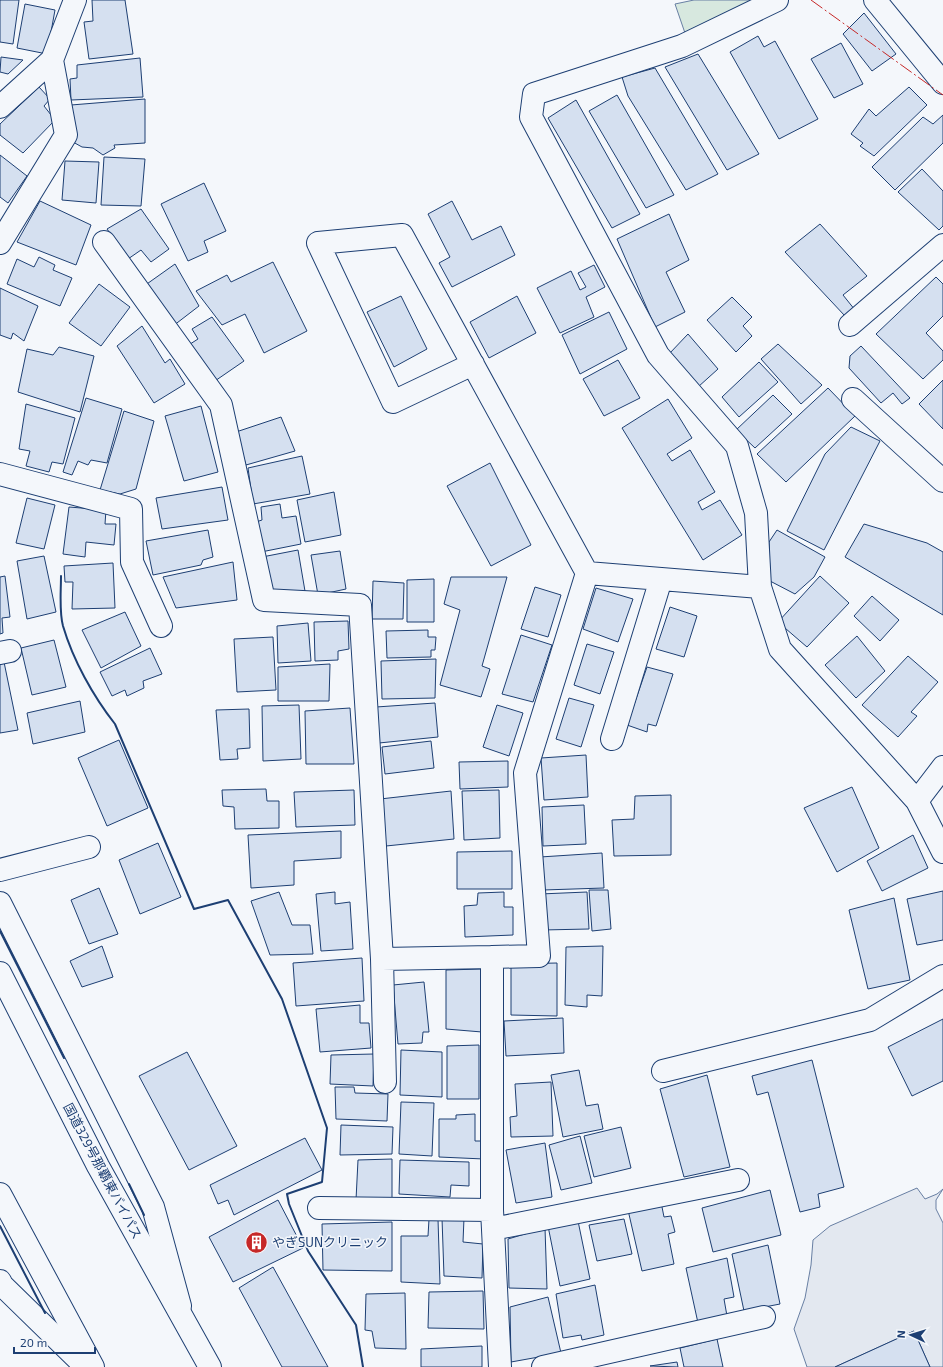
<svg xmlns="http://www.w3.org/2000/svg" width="943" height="1367" font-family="'Exo 2','Noto Sans JP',sans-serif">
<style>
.green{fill:#d7e8df;stroke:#687fa3}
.parking{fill:#e3e8f0;stroke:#687fa3}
.building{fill:#d5e0f0;stroke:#1d3f73}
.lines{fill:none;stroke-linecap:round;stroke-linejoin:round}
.minor-casing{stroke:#1d3f73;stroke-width:24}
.highway-casing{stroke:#1d3f73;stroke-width:24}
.minor{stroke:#f4f7fb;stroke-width:22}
.highway{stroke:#f4f7fb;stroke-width:22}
.wall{stroke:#1d3f73;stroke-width:2}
.power{stroke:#c62828;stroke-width:1;stroke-dasharray:14 3 2 3;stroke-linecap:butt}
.labels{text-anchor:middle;stroke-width:3;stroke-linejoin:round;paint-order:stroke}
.street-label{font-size:13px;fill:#1d3f73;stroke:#f4f7fb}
.poi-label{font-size:13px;fill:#1d3f73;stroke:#f4f7fb;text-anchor:start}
</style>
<rect width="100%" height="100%" fill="#f4f7fb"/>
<path class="green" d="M694,0H757L686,36L675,4Z"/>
<path class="parking" d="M917,1188L925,1199L937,1194L943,1189L936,1200V1209L943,1223V1367H930L914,1331L835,1367H807L794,1329L805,1298L811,1265L813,1240L830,1226Z"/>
<path class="building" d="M0,0H19L13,44L0,42Z
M92,0H125L133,54L89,59L84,22L93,21Z
M25,4L55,10L47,54L17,48Z
M864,13L896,54L872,71L843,34Z
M758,36L764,47L775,41L818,119L779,139L730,52Z
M841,43L863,84L834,98L811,59Z
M698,54L759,154L727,170L665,67Z
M1,57L23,60L8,74L0,72Z
M140,58L143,97L71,100L70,79L77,78V65Z
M655,68L718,174L686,190L628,96L622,77Z
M39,87L50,99L44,106L55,120L23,153L0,135V124Z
M909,87L927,105L874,156L860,146L863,143L851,134L869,109L876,116Z
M617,95L674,195L646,208L589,111Z
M145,99V143L114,145L115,148L103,155L93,148L82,147L73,142L71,105Z
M576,100L640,214L612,228L548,118Z
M943,115V143L895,190L872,167L923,117L933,124Z
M0,155L27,176L8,203L0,197Z
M104,157L145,159L141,206L101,205Z
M65,161L99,162L96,203L62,200Z
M922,169L943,191V226L939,230L898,192Z
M204,183L226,231L204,241L208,252L188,261L161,204Z
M40,201L91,225L76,265L17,242Z
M452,201L472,240L501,226L515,255L452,287L439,263L450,257L428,214Z
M141,209L169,249L151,262L141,250L128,259L107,229Z
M669,214L689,260L666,272L685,312L655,327L617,239Z
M820,224L867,276L843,295L855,310L845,316L785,252Z
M39,257L55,265L53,270L72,278L60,306L7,284L17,259L34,267Z
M273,262L307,331L264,353L245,314L222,325L196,291L227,275L231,282Z
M175,264L199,306L173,326L144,286Z
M594,265L605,287L586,297L594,317L560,333L537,288L571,271L580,290L586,287L578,273Z
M936,277L943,284V316L926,333L943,351V360L923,379L876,334Z
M99,284L130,307L101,346L69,323Z
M0,288L38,306L24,341L13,333L11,339L0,335Z
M401,296L427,349L394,367L367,312Z
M517,296L536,333L489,358L470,322Z
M732,297L752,317L743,326L752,336L736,352L707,320Z
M609,312L627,349L580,374L562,335Z
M212,317L244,361L212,383L187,346L198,339L192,329Z
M142,326L165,363L170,359L185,384L154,403L117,346Z
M688,334L718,369L698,387L669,354Z
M778,344L822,385L801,404L761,359Z
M861,346L910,398L902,404L893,393L881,403L849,368L850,356Z
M59,347L94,356L80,412L18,392L27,349L53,355Z
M618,360L640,398L604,416L583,379Z
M759,362L778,382L739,417L722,397Z
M943,380V429L919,404Z
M828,388L855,416L786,482L757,454Z
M773,395L792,414L755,448L736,430Z
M86,398L122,409L107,463L91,460L88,465L78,461L72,475L63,472Z
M668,399L692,438L667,454L672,461L690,450L715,492L698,502L702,510L720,500L742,535L703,560L622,428Z
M26,404L75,418L63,464L52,462L49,472L26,466L30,451L19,449Z
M201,406L218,472L184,481L165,416Z
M124,411L154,421L136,489L120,494L100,490Z
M281,417L295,451L246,465L236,432Z
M851,427L880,441L824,550L787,531L825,454Z
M302,456L310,494L253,504L248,468Z
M490,463L531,545L491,566L447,486Z
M222,487L228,520L162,529L156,498Z
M334,492L341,535L305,542L297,500Z
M27,498L55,505L44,549L16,543Z
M280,504L282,518L296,516L301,544L261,552L256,522L262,520L261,507Z
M69,507L106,510L105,524H116L114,545L86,542L85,557L63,554Z
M864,524L927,543L943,552V615L845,557Z
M208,530L213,557L203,560L201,565L153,575L146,541Z
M777,530L825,557L814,577L795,594L770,581L769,542Z
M298,550L306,597L274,595L262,557Z
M340,551L346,589L318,595L311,555Z
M44,556L56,612L27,619L17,561Z
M233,562L237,600L176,608L163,577Z
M113,563L115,608L72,609L73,582H65L64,566Z
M5,576L10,617L2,618L3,633L0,634V577Z
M820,576L849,603L807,647L778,622Z
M451,577H507L482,666L490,669L481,697L440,685L460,610L444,604Z
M434,579V622H407V580Z
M373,581L404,583L403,619H372Z
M535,587L561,595L548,637L521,629Z
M596,588L633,599L618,642L583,629Z
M872,596L899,620L880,641L854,616Z
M670,607L697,616L684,657L656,649Z
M125,612L141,646L101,668L82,630Z
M348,621L349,649L338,651V660L315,661L314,622Z
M308,623L311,661L278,663L277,626Z
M428,630V637H436L435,650H431V657L387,658L386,631Z
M521,635L552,645L533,702L502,694Z
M857,636L885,671L856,698L825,665Z
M273,637L276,690L237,692L234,639Z
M54,640L66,687L32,695L21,648Z
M587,644L614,652L600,694L574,685Z
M150,648L162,674L143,681L144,688L127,696L125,690L112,696L100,672Z
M908,656L938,682L911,712L917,716L898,737L862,705Z
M436,659L435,698L382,699L381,661Z
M4,662L18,730L0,733V663Z
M330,664L329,701H278V667Z
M647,667L673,674L656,726L648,724L647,732L627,725Z
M569,698L594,705L581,747L556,739Z
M80,701L85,732L33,744L27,713Z
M435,703L438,737L379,743L376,707Z
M299,705L301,759L263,761L262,706Z
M497,705L523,713L509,756L483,747Z
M350,708L354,764H306L305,711Z
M249,709L250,748L237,749L238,759L220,760L216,710Z
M119,740L148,808L107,826L78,758Z
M431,741L434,768L385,774L382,747Z
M586,755L588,797L544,800L541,758Z
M508,761V787L460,789L459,762Z
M852,787L879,848L837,872L804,808Z
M266,789L267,801H279V828L235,829L234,807L223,806L222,790Z
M354,790L355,825L296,827L294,792Z
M499,790L500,838L464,840L462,791Z
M451,791L454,839L386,846L380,799Z
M671,795V855L614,856L612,820L634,819L635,796Z
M584,805L586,844L543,846L542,807Z
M341,831V858L294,861V885L251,888L248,835Z
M913,835L928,868L882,891L867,861Z
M158,843L181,897L140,914L119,860Z
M512,851V889H457V852Z
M602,853L604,888L543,890L540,857Z
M99,888L118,934L89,944L71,900Z
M589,890H608L611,929L592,931Z
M943,891V940L917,945L907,899Z
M279,892L292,925H310L313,954L270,955L251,901Z
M335,892V904L350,902L353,949L321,951L316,894Z
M504,892V907H513V935L465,937L464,906L477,905L478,893Z
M587,892L589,929L542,930L540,894Z
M894,898L910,980L868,989L849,910Z
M102,946L113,977L82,987L70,961Z
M603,946L602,996L587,995V1007L565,1005L566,947Z
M362,958L364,1001L296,1006L293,963Z
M557,963V1016L511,1015V964Z
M481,969L482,1032L446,1029V970Z
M424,982L429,1032H423L422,1043L398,1044L393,985Z
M360,1005V1023H369L371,1048L320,1052L316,1009Z
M563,1018L564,1053L506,1056L504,1021Z
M943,1019V1081L912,1096L888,1047Z
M479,1045V1099H447V1046Z
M401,1050L442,1052V1097L400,1095Z
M187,1052L237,1146L189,1170L139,1076Z
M374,1054L373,1086L330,1084L331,1055Z
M812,1060L844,1187L818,1194L820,1207L800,1212L768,1092L757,1095L752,1076Z
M579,1070L586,1106L598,1104L603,1129L563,1137L551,1075Z
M707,1075L730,1167L684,1177L660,1089Z
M551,1082L553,1136L511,1137L510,1117L517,1116L515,1084Z
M335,1087H354L355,1093L388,1094L387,1121L336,1119Z
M401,1102L434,1103L432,1156L399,1154Z
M475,1114V1141H485L484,1159L439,1157V1119H456V1115Z
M341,1125L393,1127L392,1154L340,1155Z
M621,1127L631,1168L594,1177L584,1136Z
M580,1136L592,1183L561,1190L549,1145Z
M305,1138L322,1170L234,1215L228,1200L218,1204L210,1185Z
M545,1143L552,1197L516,1203L506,1150Z
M392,1159V1199L356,1200L358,1160Z
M400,1160L469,1162V1186L451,1185L450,1197L399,1194Z
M770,1190L781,1235L713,1252L702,1208Z
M278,1200L303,1248L233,1282L209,1237Z
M661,1202L664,1217L671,1216L675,1232L668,1234L674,1264L642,1271L628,1210Z
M442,1218H464L463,1242L483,1244L482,1278L444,1276Z
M429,1219H438L440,1284L401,1282V1236H428Z
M624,1219L632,1254L597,1261L589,1225Z
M578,1221L590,1279L560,1286L548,1226Z
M392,1222V1271L323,1270L322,1224Z
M545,1228L547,1289L509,1288L508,1239Z
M768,1245L780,1304L744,1311L732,1254Z
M727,1258L734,1297L724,1299L727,1316L698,1323L686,1268Z
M273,1267L328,1367H282L239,1288Z
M595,1285L604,1335L582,1340L581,1335L563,1338L556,1294Z
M483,1291L484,1329L428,1328L429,1292Z
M405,1293L406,1349L375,1348L372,1331L365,1330L366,1294Z
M548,1297L561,1353L511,1362L510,1307Z
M914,1331L930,1367H835Z
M717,1339L723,1367H684L680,1348Z
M482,1346V1367H421V1349Z
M677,1362L678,1367L650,1366Z"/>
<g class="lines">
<defs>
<path id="minor" d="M777,0L682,46L534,94L531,117L658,355L737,446L756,513L760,587L780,649L917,801L943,852
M875,0L943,83
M0,107L52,60L75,0
M104,242L221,405L264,600L360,605L382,959L492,957V1210L500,1367
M0,243L66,135L52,60
M850,325L943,245
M473,364L393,402L318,243L402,235L587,573L760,587
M853,399L943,481
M0,474L131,509L132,562L161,626
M0,653L10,651
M612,739L661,579
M917,801L943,767
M0,870L89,847
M0,903L153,1207L180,1306
M492,957L539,956L525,773L587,573
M382,959L385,1082
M663,1071L870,1020L943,976
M319,1208L492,1210
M493,1229L738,1180
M0,1281L2,1285L86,1367
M543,1367L764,1317"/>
<path id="highway" d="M0,973L98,1166L210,1367
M0,1194L93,1367"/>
</defs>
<use href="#minor" class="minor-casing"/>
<use href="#highway" class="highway-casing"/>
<use href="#minor" class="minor"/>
<use href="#highway" class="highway"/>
<path class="wall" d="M61,576C61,592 59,611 63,626C73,660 93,696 115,724L194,909L228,900L282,999L327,1128L322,1182L287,1194L289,1204L308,1251L356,1325L363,1367
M0,931L64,1058
M129,1184L144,1215
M0,1226L45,1313"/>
<path class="power" d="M811,0L943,95"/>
</g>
<defs>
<symbol id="building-disc" viewBox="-11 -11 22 22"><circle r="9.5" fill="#c62828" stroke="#f4f7fb"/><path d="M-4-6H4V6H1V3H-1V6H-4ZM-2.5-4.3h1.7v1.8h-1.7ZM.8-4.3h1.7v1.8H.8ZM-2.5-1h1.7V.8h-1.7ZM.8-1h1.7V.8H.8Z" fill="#fff"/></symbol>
</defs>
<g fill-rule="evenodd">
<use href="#building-disc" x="244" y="1230" width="25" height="25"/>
</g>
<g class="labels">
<g class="street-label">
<text transform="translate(103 1171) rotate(62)" y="5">国道329号那覇東バイパス</text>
</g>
<g class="poi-label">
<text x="272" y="1247">やぎSUNクリニック</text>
</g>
</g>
<g transform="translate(911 1335) rotate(274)" stroke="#f4f7fb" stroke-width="3" paint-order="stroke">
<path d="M0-3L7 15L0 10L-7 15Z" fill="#1d3f73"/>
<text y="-6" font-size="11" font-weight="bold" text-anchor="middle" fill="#1d3f73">N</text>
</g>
<path d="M14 1347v6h81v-6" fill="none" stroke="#1d3f73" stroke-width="2"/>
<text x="20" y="1347" font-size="12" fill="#1d3f73" stroke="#f4f7fb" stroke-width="3" paint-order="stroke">20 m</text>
</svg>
